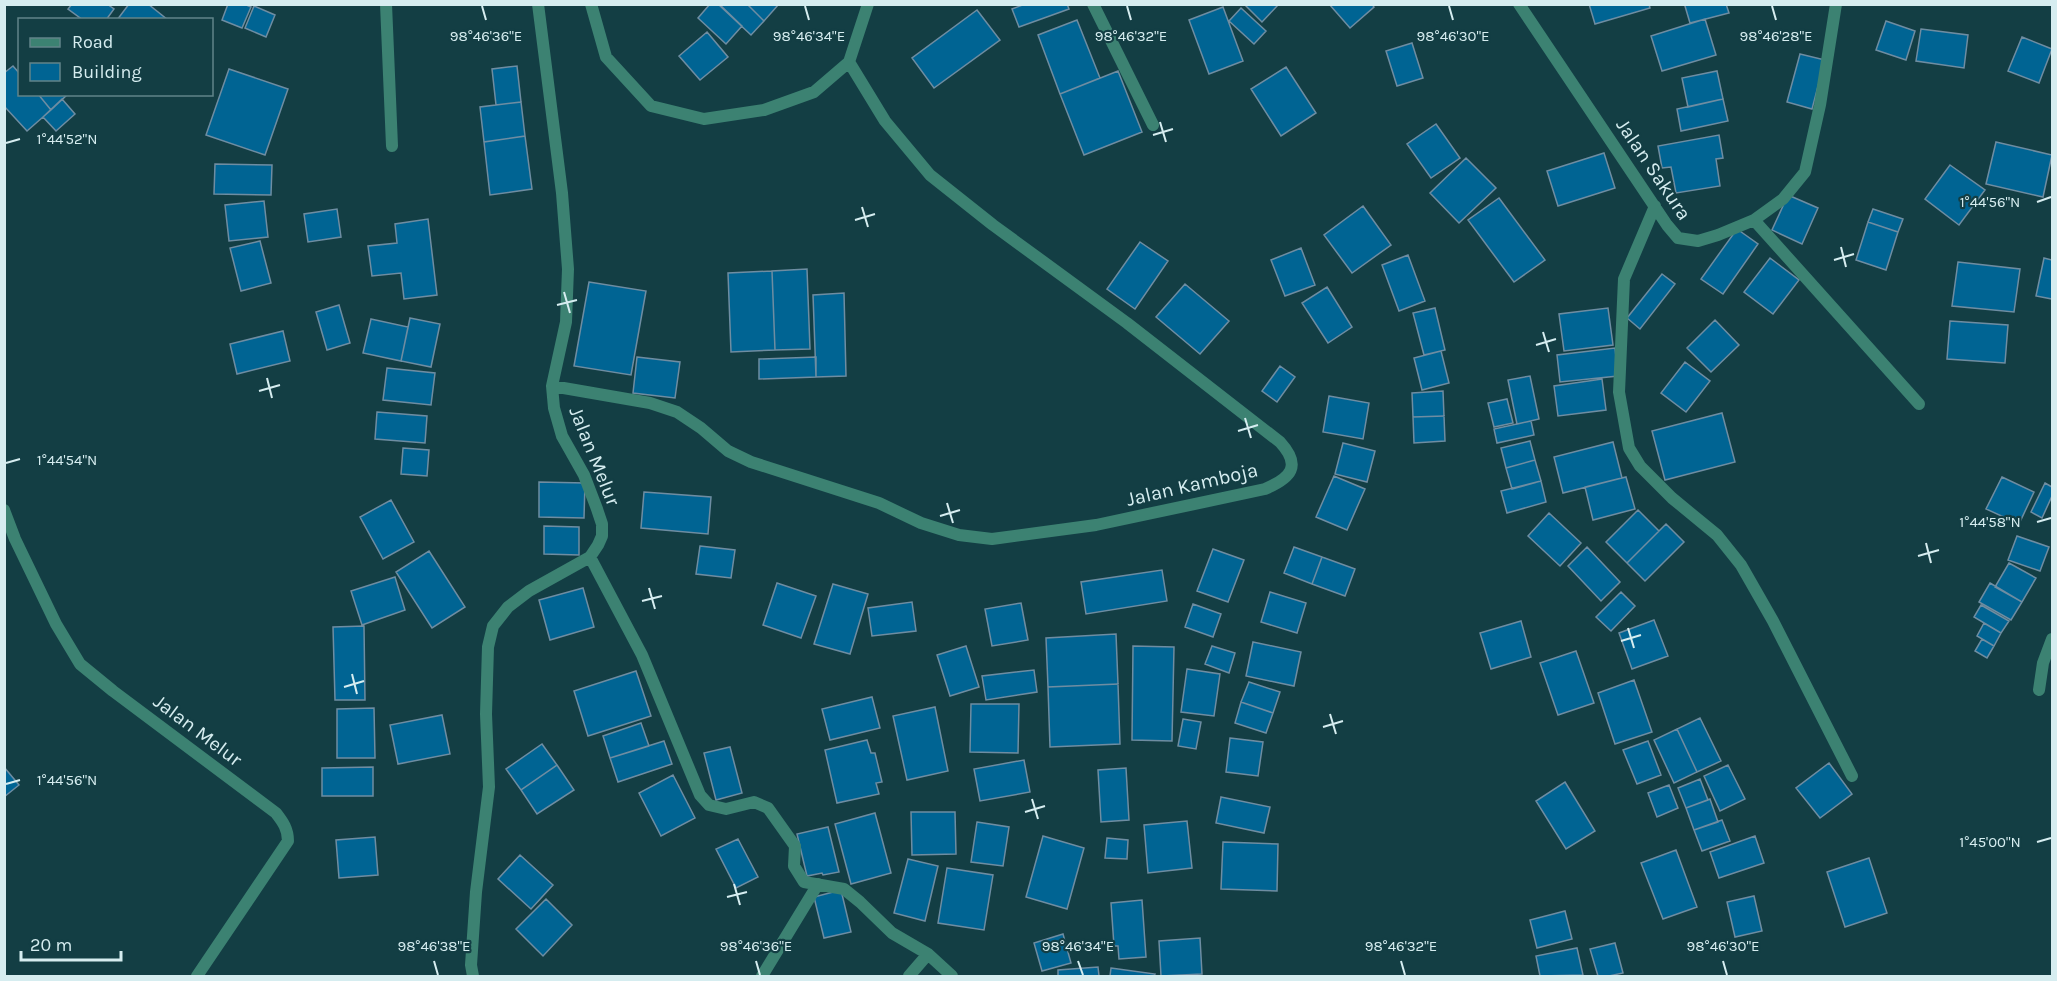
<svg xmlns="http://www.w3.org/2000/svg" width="2057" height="981" font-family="Karla,sans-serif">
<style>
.building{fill:#006493;stroke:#6e8da2;stroke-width:1.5}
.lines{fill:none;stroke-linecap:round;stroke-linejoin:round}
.street{stroke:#3c8272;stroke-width:12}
.ticks{fill:none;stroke:#d6edf0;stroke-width:2}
.labels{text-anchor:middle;stroke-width:4.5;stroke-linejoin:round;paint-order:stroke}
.street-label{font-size:20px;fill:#d6edf0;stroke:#133e44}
.ticks-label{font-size:15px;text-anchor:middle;fill:#d6edf0;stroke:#133e44;stroke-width:4.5;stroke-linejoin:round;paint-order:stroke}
</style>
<rect width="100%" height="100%" fill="#133e44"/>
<path class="building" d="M72,4H107L114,9L106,20H83L68,9Z
M129,4H148L168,20H117Z
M228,4H244L251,7L242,28L222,20Z
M710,4H719L742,26L726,44L698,18Z
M747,4L764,21L751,35L719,5Z
M747,4H779L764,21Z
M1025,4H1067L1069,9L1019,27L1012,9Z
M1244,4H1279L1262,22Z
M1329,4H1372L1374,7L1350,28Z
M1589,4H1649L1650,8L1595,24Z
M1688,4H1726L1729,13L1690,23L1685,6Z
M254,6L275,15L266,37L245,28Z
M1223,7L1243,61L1209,74L1189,20Z
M1241,8L1266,31L1254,44L1229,21Z
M977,10L1000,40L934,88L912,58Z
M1705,19L1716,55L1662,71L1651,36Z
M1077,20L1100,78L1060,94L1038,35Z
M1886,21L1915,31L1906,60L1876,50Z
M1921,29L1968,35L1964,68L1916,61Z
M707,32L728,57L700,80L679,56Z
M2022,37L2052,49L2039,83L2008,71Z
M1412,43L1423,78L1397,86L1386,51Z
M1800,54L1825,60L1812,109L1787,102Z
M13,66L20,74V94H38L51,110L27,131L4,106V73Z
M517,66L521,102L496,105L492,69Z
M1286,67L1316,113L1281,136L1251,89Z
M229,69L288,89L265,155L206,135Z
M1118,71L1142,132L1084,155L1060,94Z
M1717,71L1723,99L1688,107L1682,78Z
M38,94H68L51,110Z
M62,99L75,114L56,131L43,117Z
M1723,99L1728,121L1681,131L1677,109Z
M521,102L525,136L484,142L480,107Z
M1436,124L1460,158L1431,178L1407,144Z
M1719,135L1723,158L1716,159L1720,186L1676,193L1671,167L1662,168L1658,146Z
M525,136L532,189L490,195L484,142Z
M1996,142L2052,155L2043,197L1986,184Z
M1604,153L1615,188L1558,206L1547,171Z
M1466,158L1496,188L1459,223L1430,193Z
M215,164L272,165L271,195L214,194Z
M1950,165L1985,190L1959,225L1925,199Z
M1788,195L1818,208L1802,244L1772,230Z
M1499,198L1545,260L1514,282L1468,220Z
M264,201L268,237L229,241L225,205Z
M1363,206L1391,245L1352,273L1324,235Z
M337,209L341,237L308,242L304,214Z
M1873,209L1903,219L1898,232L1868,222Z
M428,219L437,295L404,299L401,273L372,276L368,246L397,243L395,224Z
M1868,222L1898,232L1886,270L1856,260Z
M1737,229L1758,244L1723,294L1701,279Z
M260,241L271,283L241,291L230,248Z
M1140,242L1168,261L1135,309L1107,289Z
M1301,248L1315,285L1285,296L1271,260Z
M1408,255L1425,301L1399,311L1382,265Z
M1770,258L1799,280L1773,314L1744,292Z
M2044,258L2052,260V299L2036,296Z
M1958,262L2020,269L2014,312L1952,306Z
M807,269L810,349L775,350L772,271Z
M772,271L775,350L731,352L728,273Z
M1662,274L1675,284L1640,329L1627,318Z
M589,282L646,291L631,375L574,366Z
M1185,284L1229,321L1200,354L1156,317Z
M1327,287L1352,327L1328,343L1302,303Z
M844,293L846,376L816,377L813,295Z
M339,305L350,343L327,350L316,312Z
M1435,308L1445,350L1424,355L1413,313Z
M1608,308L1613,345L1564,351L1559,314Z
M410,318L440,324L431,367L401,361Z
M371,319L408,327L401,361L363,353Z
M1715,320L1739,345L1711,372L1687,348Z
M1950,321L2008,325L2005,363L1947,359Z
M283,331L290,361L237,374L230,344Z
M1615,348L1618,376L1560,382L1557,355Z
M1441,351L1449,383L1422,390L1414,358Z
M637,357L680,362L675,398L633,393Z
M816,357V377L759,379V359Z
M1685,362L1710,381L1686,412L1661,393Z
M1280,366L1295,377L1277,402L1262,391Z
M387,368L435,373L431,405L383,400Z
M1530,376L1539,419L1517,424L1508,380Z
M1602,379L1606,410L1558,416L1554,386Z
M1443,391L1444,416L1413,417L1412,393Z
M1329,396L1369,403L1363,439L1323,432Z
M1507,399L1513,423L1494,427L1488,403Z
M377,412L427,416L425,443L375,439Z
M1722,413L1735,462L1665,480L1652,431Z
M1444,416L1445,441L1414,443L1413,417Z
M1531,421L1534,435L1497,443L1494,429Z
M1530,441L1535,460L1506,468L1501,448Z
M1613,442L1622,478L1563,493L1554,457Z
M1343,443L1375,451L1367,482L1335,474Z
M403,448L429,450L427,476L401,474Z
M1535,460L1541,481L1512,489L1506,468Z
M1334,476L1365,489L1347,530L1316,517Z
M1626,477L1635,509L1593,520L1585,487Z
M2002,477L2034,492L2019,524L1986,509Z
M1541,481L1546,502L1507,513L1501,491Z
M539,482L585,483L584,518L539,517Z
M2045,483L2052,487V496L2042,518L2031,512Z
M644,492L711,497L708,534L641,528Z
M391,500L414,542L383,559L360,517Z
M1638,510L1659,531L1627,563L1606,542Z
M1549,513L1581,543L1560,566L1528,536Z
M1666,524L1684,542L1645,581L1627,563Z
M544,526L579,527V555L544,554Z
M2017,536L2049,547L2040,571L2008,560Z
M700,546L735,550L731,578L696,574Z
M1294,547L1322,557L1312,584L1284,573Z
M1587,547L1620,582L1601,601L1568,566Z
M1213,549L1244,560L1228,602L1197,591Z
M429,551L465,607L432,628L396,572Z
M1322,557L1355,569L1345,596L1312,584Z
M2009,563L2036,578L2022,602L1995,587Z
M1162,570L1167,601L1086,614L1081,582Z
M395,577L405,610L362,625L351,591Z
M777,583L816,596L801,638L763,625Z
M1990,583L2022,602L2011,620L1979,602Z
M833,584L868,594L850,654L814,644Z
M583,588L594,627L550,640L539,600Z
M1270,592L1306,603L1297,633L1261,622Z
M1621,592L1635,606L1611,631L1596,617Z
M912,602L916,631L872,636L868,608Z
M1021,603L1028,640L992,646L985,609Z
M1193,604L1221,614L1213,637L1185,627Z
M1981,605L2009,621L2001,633L1974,617Z
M1654,620L1668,656L1632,669L1619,633Z
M1521,621L1531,657L1491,669L1480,633Z
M1984,623L2001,633L1994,646L1977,636Z
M364,626L365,700H335L333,627Z
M1116,634L1118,684L1048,687L1046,638Z
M1982,639L1994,646L1987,658L1975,651Z
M1253,642L1301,652L1294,686L1246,676Z
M966,646L979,687L950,696L937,655Z
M1133,646L1174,647L1172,741L1132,740Z
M1212,646L1235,653L1229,673L1205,664Z
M1576,651L1594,703L1558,715L1540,663Z
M1187,669L1220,674L1214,716L1181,712Z
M1034,670L1037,692L986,700L982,676Z
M636,671L651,716L588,736L574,691Z
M1634,680L1652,732L1615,744L1598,693Z
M1249,682L1280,692L1273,713L1241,702Z
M1118,684L1120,744L1050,747L1048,687Z
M872,697L880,728L830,740L822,709Z
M1241,702L1273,713L1266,733L1235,723Z
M971,704H1019L1018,753L970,752Z
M935,707L948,771L907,780L893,716Z
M374,708L375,758H337V709Z
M442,715L450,754L398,764L390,725Z
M1700,718L1721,761L1697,772L1677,729Z
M1183,719L1201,722L1196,749L1178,746Z
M641,723L649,746L610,758L603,736Z
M1677,729L1697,772L1674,783L1654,740Z
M1230,738L1263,742L1258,776L1226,772Z
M867,740L871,753H875L882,782L876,783L879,794L837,803L825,750Z
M664,741L672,764L618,782L610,758Z
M1648,741L1661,775L1637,784L1623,750Z
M542,744L557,765L521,790L506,769Z
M730,747L742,793L716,800L704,753Z
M1024,760L1030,792L980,801L974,769Z
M1829,763L1852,794L1820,818L1796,788Z
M557,765L574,790L537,814L521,790Z
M1728,765L1745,799L1720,811L1704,776Z
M4,767L19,785L4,797Z
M373,767V796H322V768Z
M1126,768L1129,820L1101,822L1098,770Z
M673,775L695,818L661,836L639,793Z
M1700,779L1708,800L1686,808L1678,788Z
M1565,782L1595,831L1566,849L1536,801Z
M1669,785L1678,808L1657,817L1648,793Z
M1221,797L1270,807L1264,833L1216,823Z
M1710,799L1718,822L1694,830L1686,808Z
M911,812H955L956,854L912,855Z
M875,813L891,873L851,884L835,824Z
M1722,820L1730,841L1702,851L1694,830Z
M1187,821L1192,868L1148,873L1144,825Z
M977,822L1009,827L1003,866L971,862Z
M828,827L839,872L823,875L822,873L807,876L797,834Z
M1043,836L1084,848L1067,909L1026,897Z
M1755,836L1764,863L1719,878L1710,852Z
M375,837L378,875L339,878L336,840Z
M1107,838L1128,840L1127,859L1105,858Z
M738,839L758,877L736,888L716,849Z
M1223,842L1278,844L1277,891L1221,889Z
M1676,850L1697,907L1663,919L1641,863Z
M520,855L553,885L531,909L498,879Z
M1869,858L1887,913L1845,927L1827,872Z
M908,859L938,866L925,921L894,913Z
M947,868L993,875L984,930L938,923Z
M841,890L851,932L824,938L814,897Z
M1754,896L1762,931L1735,937L1727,902Z
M546,899L572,925L543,956L516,929Z
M1142,900L1146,957L1119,959L1118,946H1114L1111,903Z
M1565,911L1572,939L1537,948L1530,920Z
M1063,934L1071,963L1042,971L1034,943Z
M1200,938L1202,974L1161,976L1159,941Z
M1615,943L1623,973L1609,976H1598L1590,949Z
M1577,948L1583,975L1540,976L1536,956Z
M1098,967L1099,976H1058V970Z
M1111,968L1155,974L1154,976H1110Z"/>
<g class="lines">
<path class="street" d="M386,4L392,146
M591,4L606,57L651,106L704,119L764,110L814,92L849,62L868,4
M1093,4L1153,125
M1519,4L1667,225L1678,238L1698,241L1718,235L1754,220L1783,199L1805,172L1820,105L1836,4
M1655,206L1624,279L1619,392L1629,448L1640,466L1672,498L1717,535L1741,565L1773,621L1852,776
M1754,220L1919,404
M552,386L650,403L677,412L701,428L728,451L751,462L879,503L921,523L959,535L992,539L1096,525L1265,489C1291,478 1302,466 1280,442L1127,323L993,225L930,175L885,121L849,62
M4,510L15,539L56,624L80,664L113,691L276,813C283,822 288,829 288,841L197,976
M590,557L642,655L700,795L709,805L726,809L754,802L768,808L795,846L794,866L804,882L844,889L860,902L892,933L928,954L952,976
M2039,690L2043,663L2052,639
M473,976L471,965L476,892L489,787L486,714L488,647L493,626L508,607L529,591L590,557L598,545L602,536V524L597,509L584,475L562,436L554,408L552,386L566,322L568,269L562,193L538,4
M762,976L818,884
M909,976L928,954"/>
</g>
<path class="ticks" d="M482,6L486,20M805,6L809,20M1127,6L1131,20M1449,6L1453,20M1772,6L1776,20M1160,122L1166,142M1153,135L1173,129M6,143L20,139M2037,202L2051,197M862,207L868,227M855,220L875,214M1841,247L1846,267M1834,260L1854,254M564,292L570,313M557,305L577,300M1543,332L1549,352M1536,345L1556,339M267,378L272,398M259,391L280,385M1245,418L1251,438M1238,431L1258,425M6,463L20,459M947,503L953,523M940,516L960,510M2037,522L2051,518M1926,543L1931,563M1918,556L1939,550M649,588L655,609M642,601L662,596M1628,628L1634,648M1621,641L1641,635M352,674L357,694M344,687L364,681M1330,714L1336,734M1323,727L1343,721M6,784L20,780M1032,799L1038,819M1025,812L1045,806M2037,842L2051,838M734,884L740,905M727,897L747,892M434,961L438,975M756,961L760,975M1078,961L1083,975M1401,961L1405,975M1723,961L1727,975"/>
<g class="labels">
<g class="street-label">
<text transform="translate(1654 169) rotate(56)" y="7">Jalan Sakura</text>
<text transform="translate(595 456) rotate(68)" y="7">Jalan Melur</text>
<text transform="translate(1192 484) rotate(-13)" y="7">Jalan Kamboja</text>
<text transform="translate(198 730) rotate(37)" y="7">Jalan Melur</text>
</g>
</g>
<g class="ticks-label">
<text x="486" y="41">98°46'36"E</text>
<text x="809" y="41">98°46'34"E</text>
<text x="1131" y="41">98°46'32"E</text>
<text x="1453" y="41">98°46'30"E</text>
<text x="1776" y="41">98°46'28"E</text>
<text x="67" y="144">1°44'52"N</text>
<text x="1990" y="207">1°44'56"N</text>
<text x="67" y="465">1°44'54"N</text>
<text x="1990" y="527">1°44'58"N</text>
<text x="67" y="785">1°44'56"N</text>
<text x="1990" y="847">1°45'00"N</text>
<text x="434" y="951">98°46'38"E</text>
<text x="756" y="951">98°46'36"E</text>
<text x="1078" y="951">98°46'34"E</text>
<text x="1401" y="951">98°46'32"E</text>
<text x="1723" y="951">98°46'30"E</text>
</g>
<rect width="2057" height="981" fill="none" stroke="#d6edf0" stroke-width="12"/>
<rect x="18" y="18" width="195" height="78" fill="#133e44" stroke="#618489" stroke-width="1.5"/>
<rect x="30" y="38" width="30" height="9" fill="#3c8272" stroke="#618489" stroke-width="1.5"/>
<text x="72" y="48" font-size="18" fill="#d6edf0">Road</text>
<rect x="30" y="63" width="30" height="18" fill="#006493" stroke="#618489" stroke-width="1.5"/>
<text x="72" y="78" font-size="18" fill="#d6edf0">Building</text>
<path d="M21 951v9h100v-9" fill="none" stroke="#d6edf0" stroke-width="3"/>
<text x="30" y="951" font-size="18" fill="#d6edf0" stroke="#133e44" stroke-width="4.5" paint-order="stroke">20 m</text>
</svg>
